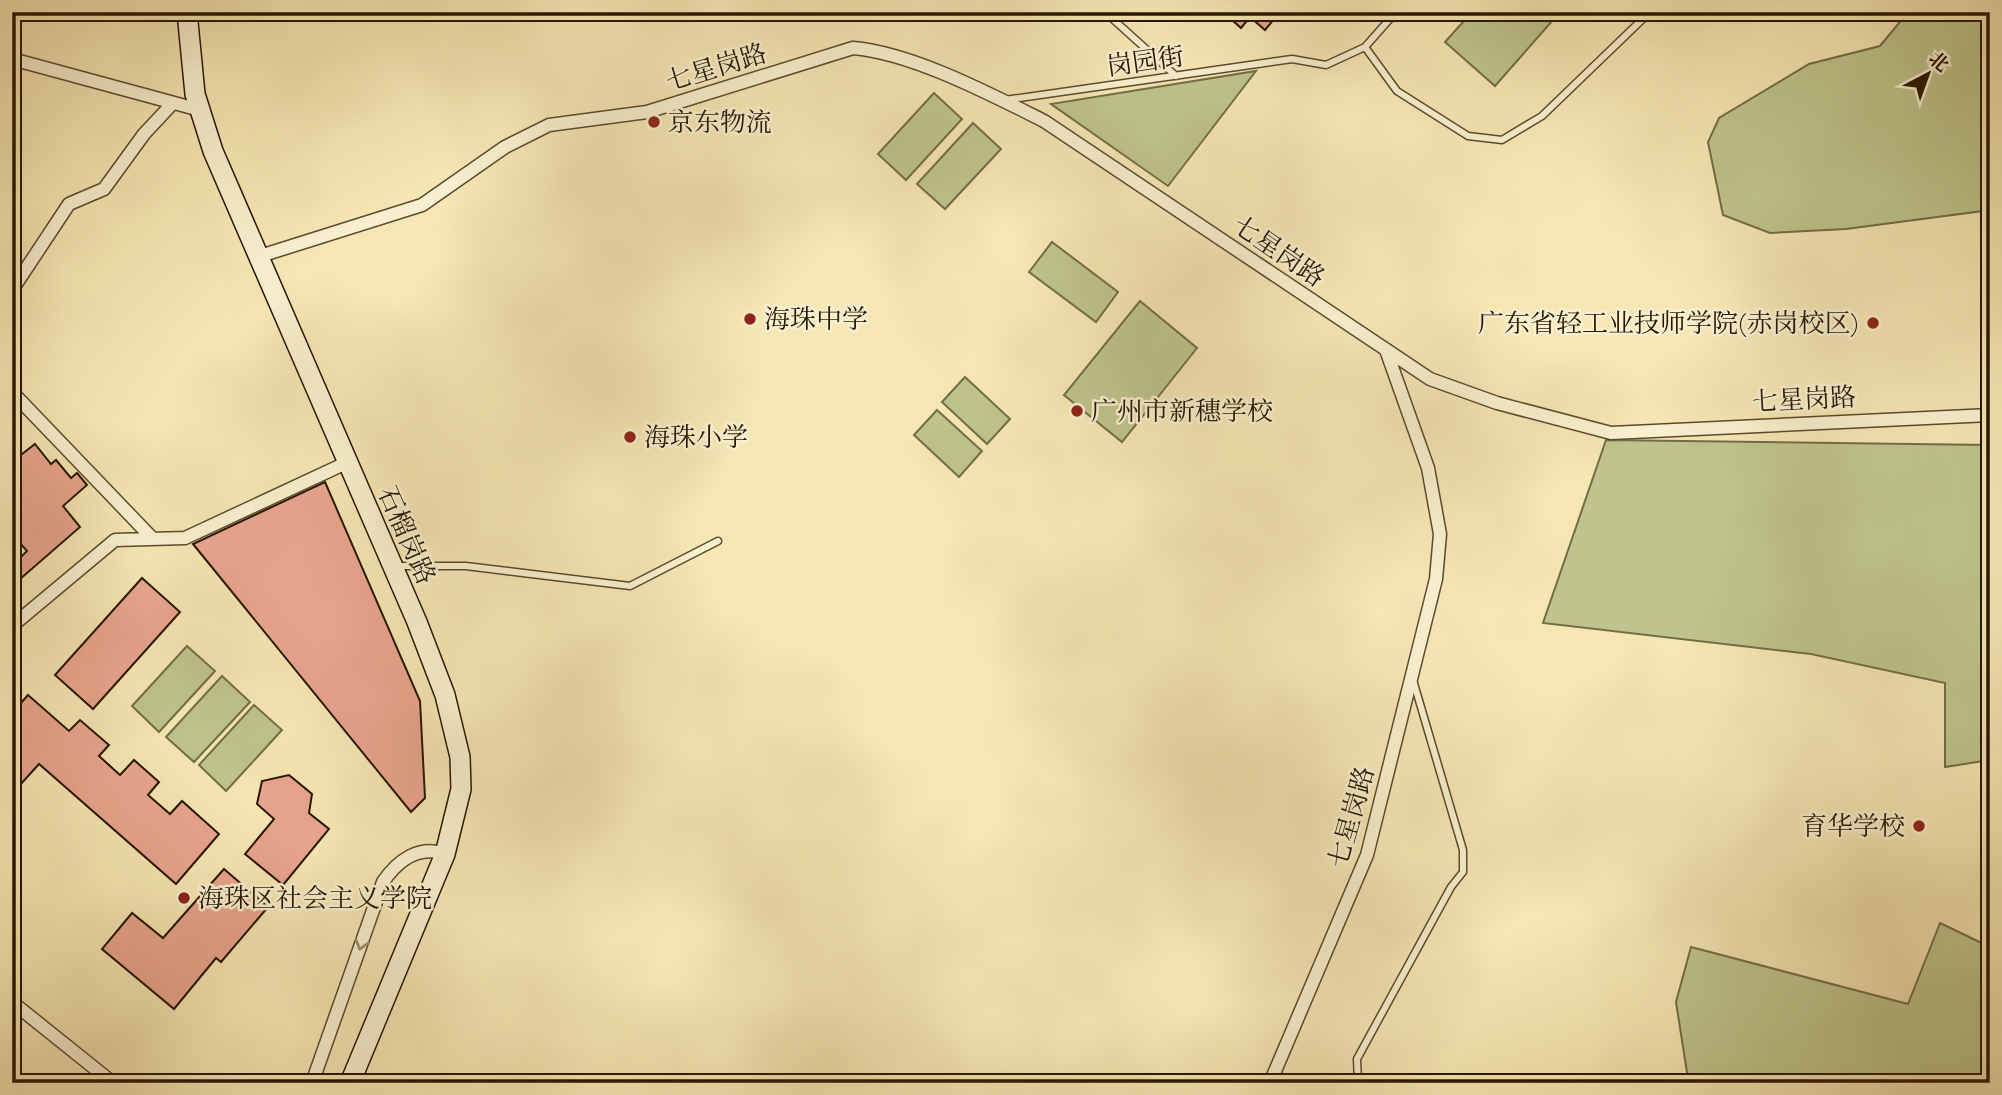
<svg xmlns="http://www.w3.org/2000/svg" width="2002" height="1095" font-family="'Sorts Mill Goudy','Noto Serif SC',serif">
<style>
.green{fill:#bec48b;stroke:#736d46;stroke-width:2}
.building{fill:#e8a58e;stroke:#281600;stroke-width:2}
.lines{fill:none;stroke-linecap:round;stroke-linejoin:round}
.service-casing{stroke:#5b4a2d;stroke-width:9}
.minor-casing{stroke:#5b4a2d;stroke-width:15}
.secondary-casing{stroke:#281600;stroke-width:22}
.service{stroke:#f8efce;stroke-width:6}
.minor{stroke:#f8efce;stroke-width:12}
.secondary{stroke:#f8efce;stroke-width:19}
.oneway{stroke:#9a8d71}
.poi-dot{fill:#8f2418;stroke:#f8efce;stroke-width:2.5}
.labels{text-anchor:middle;stroke-width:5;stroke-linejoin:round;paint-order:stroke}
.street-label{font-size:26px;fill:#281600;stroke:#f8efce}
.poi-label{font-size:26px;fill:#281600;stroke:#f8efce;text-anchor:start}
</style>
<rect width="100%" height="100%" fill="#f5e6b3"/>
<filter id="stains"><feTurbulence type="fractalNoise" baseFrequency=".00286" numOctaves="4"/><feColorMatrix values="0 0 0 0 .2 0 0 0 0 .09 0 0 0 0 .02 0 0 0 .5 -.17"/></filter>
<radialGradient id="worn" r=".72"><stop offset=".6" stop-color="#630" stop-opacity="0"/><stop offset="1" stop-color="#630" stop-opacity=".3"/></radialGradient>
<path class="green" d="M1472,12H1560L1495,86L1445,42Z
M1908,12H1990V210L1846,229L1770,233L1723,215L1708,142L1719,118L1809,64L1880,46Z
M1256,71L1168,186L1051,104Z
M934,93L962,119L906,180L878,154Z
M973,123L1001,149L945,209L917,184Z
M1052,242L1118,292L1096,322L1029,272Z
M1140,301L1197,348L1122,442L1064,395Z
M965,377L1010,419L987,444L942,402Z
M937,410L982,451L959,477L914,435Z
M1606,440L1990,445V760L1945,767V683L1811,654L1543,623Z
M187,646L215,671L159,732L132,706Z
M222,676L250,702L194,762L166,737Z
M254,705L282,730L226,791L199,765Z
M1940,923L1990,947V1083H1692L1688,1079L1676,1002L1691,947L1908,1004Z"/>
<path class="building" d="M1223,12H1280L1265,30L1250,17L1241,28Z
M35,444L51,464L56,460L71,478L77,473L87,485L63,506L80,527L12,586V566L27,551L12,534V462Z
M325,482L420,701L425,798L411,812L193,544Z
M142,578L180,612L93,709L55,675Z
M28,695L69,731L80,720L109,745L99,756L120,775L134,760L159,782L148,795L170,814L182,801L219,834L176,884L39,764L12,794V713Z
M289,775L312,794L309,813L329,829L283,885L245,854L274,819L257,804L262,781Z
M224,869L268,907L221,962L216,958L174,1009L102,949L132,913L163,938Z"/>
<g class="lines">
<defs>
<path id="service" d="M1105,12L1176,76
M1365,47L1397,91L1468,136L1502,140L1542,116L1650,12
M1005,100L1292,59L1326,65L1365,47L1396,12
M398,566H466L630,586L718,541
M1358,1083L1357,1059L1451,887L1463,872V850L1413,680"/>
<path id="minor" d="M12,59L200,110
M257,257L422,205L505,147L549,125L647,112L853,48C912,53 990,94 1044,121L1430,379L1497,403L1611,433L1990,415
M12,290L69,204L104,189L144,134L173,103
M12,392L153,539
M12,626L115,540L185,538L346,463
M12,1002L113,1083
M312,1083L383,882C398,860 419,845 445,854
M1270,1083L1367,855L1436,579L1440,534L1428,468L1386,350"/>
<path id="secondary" d="M187,12L195,94L213,151L417,622L445,695L460,757L461,789L445,854L350,1083"/>
</defs>
<use href="#service" class="service-casing"/>
<use href="#minor" class="minor-casing"/>
<use href="#secondary" class="secondary-casing"/>
<use href="#service" class="service"/>
<use href="#minor" class="minor"/>
<use href="#secondary" class="secondary"/>
</g>
<defs><path id="oneway-chevron" d="M-2-3.5L2.5 0L-2 3.5" fill="none" stroke-width="1.6" stroke-linecap="round" stroke-linejoin="round" transform="scale(1.75)"/></defs>
<use class="oneway" href="#oneway-chevron" transform="translate(361 945) rotate(106)"/>
<g class="poi-dot">
<circle cx="654" cy="122" r="7"/>
<circle cx="750" cy="319" r="7"/>
<circle cx="1873" cy="323" r="7"/>
<circle cx="1077" cy="411" r="7"/>
<circle cx="630" cy="437" r="7"/>
<circle cx="1919" cy="826" r="7"/>
<circle cx="184" cy="898" r="7"/>
</g>
<g class="labels">
<g class="street-label">
<text transform="translate(1145 61) rotate(-8)" y="9">岗园街</text>
<text transform="translate(716 67) rotate(-17)" y="9">七星岗路</text>
<text transform="translate(1279 251) rotate(34)" y="9">七星岗路</text>
<text transform="translate(1804 399) rotate(-3)" y="9">七星岗路</text>
<text transform="translate(407 535) rotate(66)" y="9">石榴岗路</text>
<text transform="translate(1351 817) rotate(-74)" y="9">七星岗路</text>
</g>
<g class="poi-label">
<text x="668" y="131">京东物流</text>
<text x="764" y="328">海珠中学</text>
<text x="1859" y="332" text-anchor="end">广东省轻工业技师学院(赤岗校区)</text>
<text x="1091" y="420">广州市新穗学校</text>
<text x="644" y="446">海珠小学</text>
<text x="1905" y="835" text-anchor="end">育华学校</text>
<text x="198" y="907">海珠区社会主义学院</text>
</g>
</g>
<rect width="2002" height="1095" fill="none" stroke="#f5e6b3" stroke-width="42"/>
<rect x="14" y="14" width="1974" height="1067" fill="none" stroke="#281600" stroke-width="3.5"/>
<rect x="21" y="21" width="1960" height="1053" fill="none" stroke="#281600" stroke-width="2"/>
<g transform="translate(1928 74) rotate(41)" stroke="#f8efce" stroke-width="5" paint-order="stroke">
<path d="M0-5L12 26L0 18L-12 26Z" fill="#281600"/>
<text y="-10" font-size="19" font-weight="bold" text-anchor="middle" fill="#281600">北</text>
</g>
<rect width="100%" height="100%" filter="url(#stains)"/>
<rect width="100%" height="100%" fill="url(#worn)"/>
</svg>
